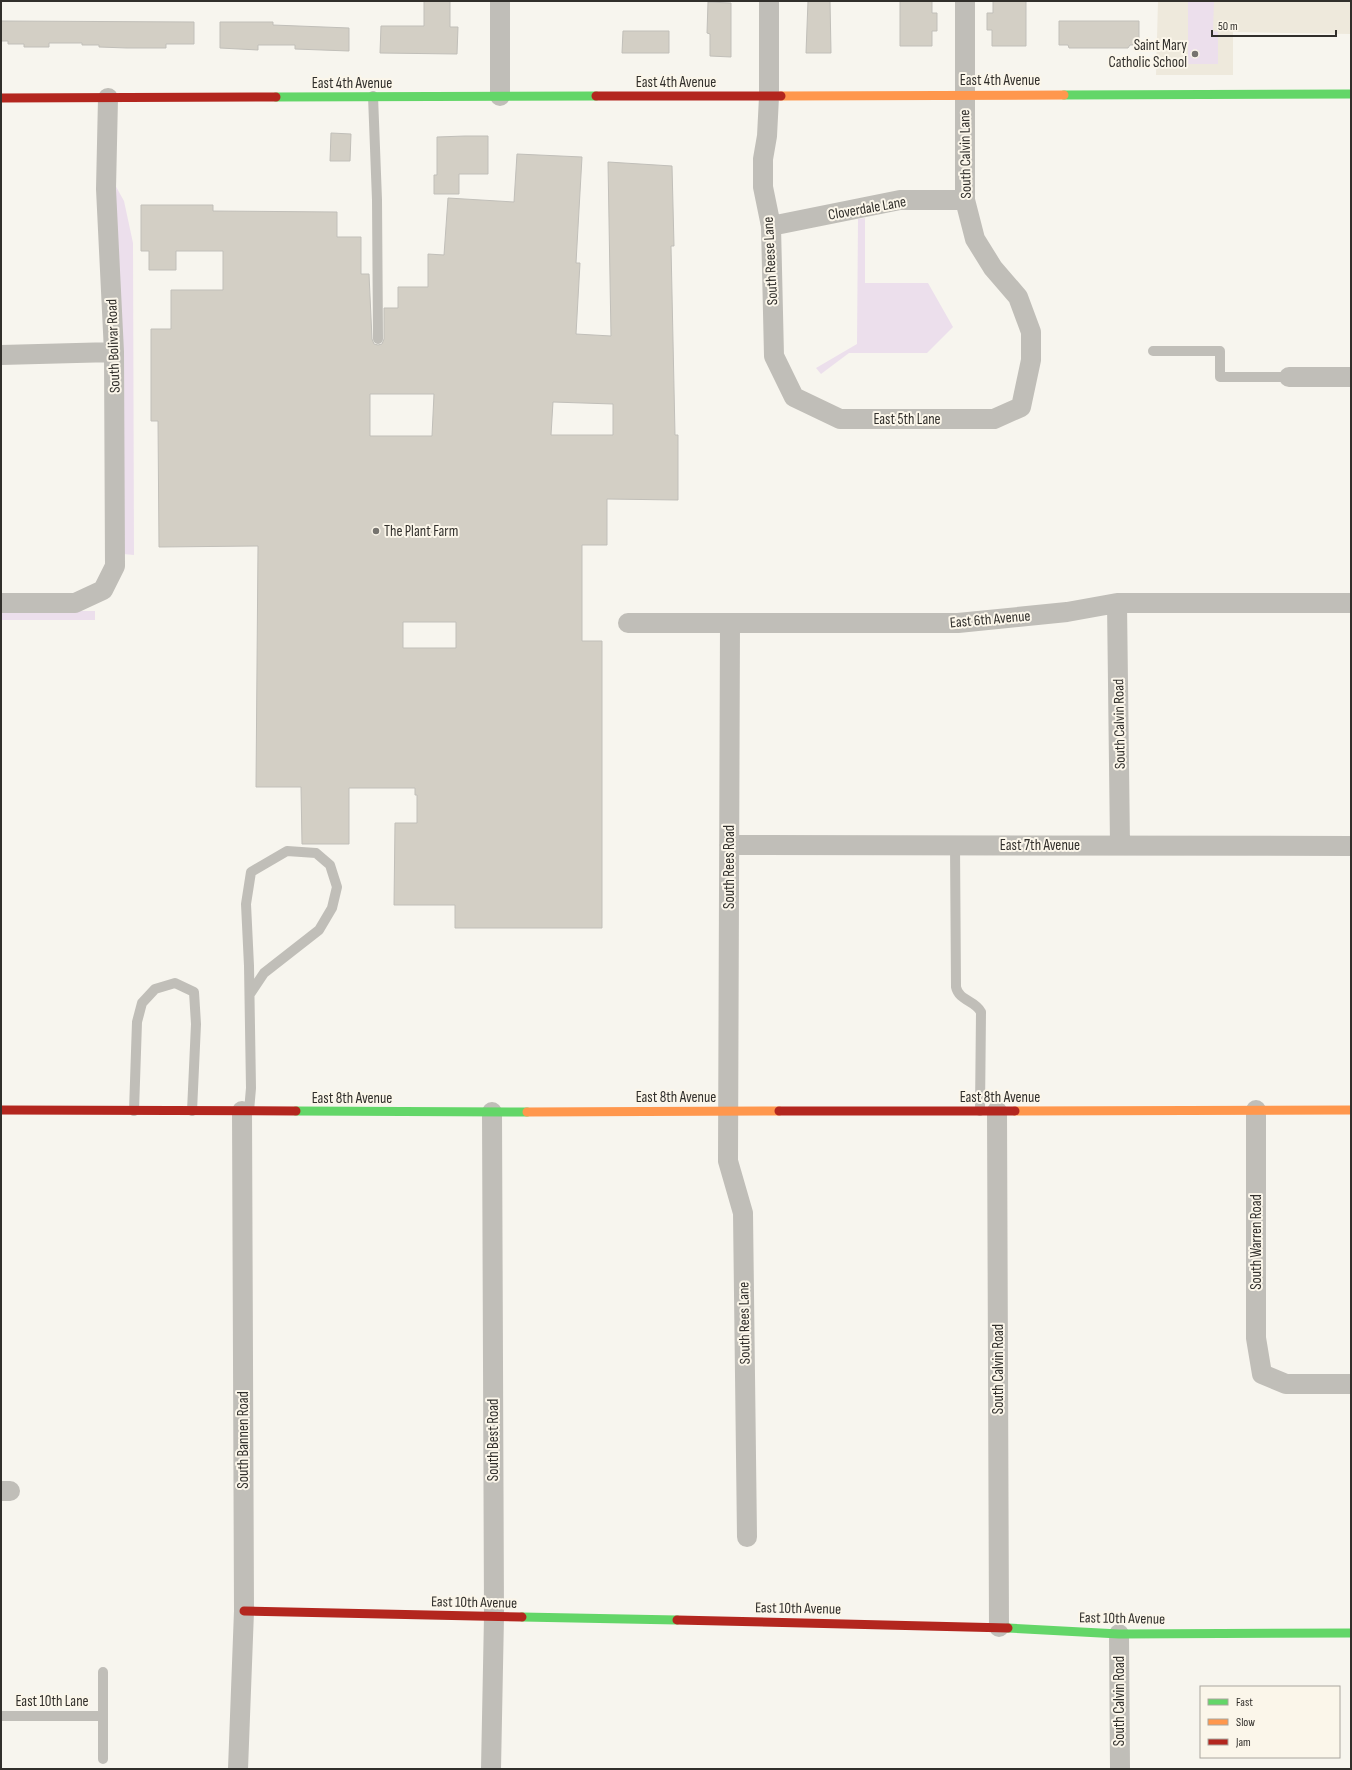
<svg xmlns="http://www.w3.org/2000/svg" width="1352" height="1770" font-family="'Sofia Sans Condensed',sans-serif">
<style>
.built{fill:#eee9dc}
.green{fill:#ecdfec}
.building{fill:#d3cfc5;stroke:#c1bfb9;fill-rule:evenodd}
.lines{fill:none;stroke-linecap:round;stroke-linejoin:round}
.lane{stroke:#c0beb8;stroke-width:10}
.street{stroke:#c0beb8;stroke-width:20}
.fast{stroke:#63d668;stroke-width:9}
.slow{stroke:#ff974d;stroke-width:9}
.jam{stroke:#b3261e;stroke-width:9}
.poi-dot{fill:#76746f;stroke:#fbf6ea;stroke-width:1.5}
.labels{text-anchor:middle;stroke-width:4;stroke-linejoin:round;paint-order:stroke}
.poi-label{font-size:15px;fill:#312f2b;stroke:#fbf6ea;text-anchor:end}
.street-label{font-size:15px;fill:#312f2b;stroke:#fbf6ea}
</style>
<rect width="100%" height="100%" fill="#f7f5ee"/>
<path class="built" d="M1158,1H1351V34L1233,32V75H1156Z"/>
<path class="green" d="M1188,1H1214L1213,31L1218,32V64H1188Z
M114,183L124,201L133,243L134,555L123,554Z
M865,218V283H928L953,327L927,353H849L821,374L816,368L857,344L858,219Z
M1,611H95V620H1Z"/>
<path class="building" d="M424,1H450V27H458L457,54L380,53L381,26H424Z
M808,1H830L831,53H806Z
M900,1H932V13H937V31H932V46H900Z
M993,1H1026V46H992V30H987V13H993Z
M708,2L731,3V57L710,56V34L707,33Z
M1,21L194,22V44H166V48H127L99,47V45H82V43H49V47H24V44H8V41H1Z
M1059,21H1139V45H1130L1128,48H1069L1068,45H1059Z
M220,22H273V25L349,28V51L295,49V45H258V50L220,48Z
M623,31H669V53H622Z
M331,133L351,134L350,161H330Z
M465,136H488V174H459V194H434V175H437V137Z
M517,154L582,157L576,263H580L576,334L611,336L608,162L672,166L674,246H671L675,435H678V500L607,499V545H582V641H602V928H455V905H394L395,823H417V795H415V788H349V844H302L301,787H256L258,546L159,547L158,421H151V329H171V290H223V251H176V270H149V251H141V205H213V211L337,212V237H361V274H369L372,339L374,344L378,345L382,344L384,339V308H398V287H428V254L444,255L448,198L514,202ZM370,394H434L432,436H370ZM553,402L613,404V435H551ZM403,622H456V648H403Z"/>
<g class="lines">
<path class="lane" d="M373,96L377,200L378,339
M1153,351H1220V377H1289
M955,845L956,987C959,1001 975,1000 981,1012L980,1111
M134,1111L137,1022L142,1003L155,989L175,983L194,992L196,1024L192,1111
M249,1111L251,1088L249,966L246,904L251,872L287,851L316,853L330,865L337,887L332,908L319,930L264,973L250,994
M1,1716H103
M103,1759V1672"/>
<path class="street" d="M500,1V96
M769,1V97L767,136L763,159V187L771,226L774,356L794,397L840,419H994L1021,407L1031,360V332L1018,297L993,268L975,239L965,200V1
M771,226L900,200H965
M1,355L114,352
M1289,377H1351
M1,603H75L103,590L115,566L114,352L106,189L108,98
M1117,603L1120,845
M628,623H958L1067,612L1117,603H1351
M730,623L728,1161L743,1213L747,1537
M729,845L1351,846
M1256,1110V1338L1262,1374L1286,1384H1351
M997,1111L999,1627
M1,1491H10
M1119,1634L1120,1769
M238,1769L244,1611L242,1111
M491,1769L494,1616L492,1112"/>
<path class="fast" d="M1064,95L1351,94
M276,97L596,96
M296,1111L527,1112
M522,1617L677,1620
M1008,1628L1119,1634L1351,1633"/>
<path class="slow" d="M781,96L1064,95
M1015,1111L1351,1110
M527,1112L779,1111"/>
<path class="jam" d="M596,96H781
M1,98L276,97
M1,1110L296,1111
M779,1111H1015
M244,1611L522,1617
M677,1620L1008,1628"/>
</g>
<g class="poi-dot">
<circle cx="1195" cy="54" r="4"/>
<circle cx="376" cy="531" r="4"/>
</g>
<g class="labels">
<g class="poi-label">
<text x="1187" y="50">Saint Mary<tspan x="1187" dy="17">Catholic School</tspan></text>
<text x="384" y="536" text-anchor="start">The Plant Farm</text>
</g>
<g class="street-label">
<text x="1000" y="85">East 4th Avenue</text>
<text x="676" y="87">East 4th Avenue</text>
<text x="352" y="88">East 4th Avenue</text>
<text transform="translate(965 154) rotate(-91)" y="5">South Calvin Lane</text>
<text transform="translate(867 208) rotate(-10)" y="5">Cloverdale Lane</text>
<text transform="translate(770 261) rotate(-93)" y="5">South Reese Lane</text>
<text transform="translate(113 346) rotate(-92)" y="5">South Bolivar Road</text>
<text x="907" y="424">East 5th Lane</text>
<text transform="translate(990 619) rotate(-5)" y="5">East 6th Avenue</text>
<text transform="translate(1119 724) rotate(-91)" y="5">South Calvin Road</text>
<text x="1040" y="850">East 7th Avenue</text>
<text transform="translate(729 867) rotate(-90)" y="5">South Rees Road</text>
<text x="676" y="1102">East 8th Avenue</text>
<text x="1000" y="1102">East 8th Avenue</text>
<text x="352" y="1103">East 8th Avenue</text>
<text transform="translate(1256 1242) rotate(-90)" y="5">South Warren Road</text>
<text transform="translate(744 1323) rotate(-91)" y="5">South Rees Lane</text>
<text transform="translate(998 1369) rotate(-90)" y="5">South Calvin Road</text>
<text transform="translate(243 1440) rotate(-90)" y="5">South Bannen Road</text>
<text transform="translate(493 1440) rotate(-90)" y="5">South Best Road</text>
<text transform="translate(474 1602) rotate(1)" y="5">East 10th Avenue</text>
<text transform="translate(798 1608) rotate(1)" y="5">East 10th Avenue</text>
<text transform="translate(1122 1618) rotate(1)" y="5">East 10th Avenue</text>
<text x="52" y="1706">East 10th Lane</text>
<text transform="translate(1119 1701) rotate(-90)" y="5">South Calvin Road</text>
</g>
</g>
<rect width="1352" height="1770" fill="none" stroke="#312f2b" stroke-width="4"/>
<rect x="1200" y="1686" width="140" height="72" fill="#fbf6ea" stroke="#aaa69e"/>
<rect x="1208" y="1699" width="20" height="6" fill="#63d668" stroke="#aaa69e"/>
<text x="1236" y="1706" font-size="12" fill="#312f2b">Fast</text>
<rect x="1208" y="1719" width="20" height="6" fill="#ff974d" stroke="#aaa69e"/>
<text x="1236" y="1726" font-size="12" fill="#312f2b">Slow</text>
<rect x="1208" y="1739" width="20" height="6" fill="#b3261e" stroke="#aaa69e"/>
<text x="1236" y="1746" font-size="12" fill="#312f2b">Jam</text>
<path d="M1212 30v6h124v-6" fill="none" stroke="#312f2b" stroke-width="2"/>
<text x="1218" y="30" font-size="12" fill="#312f2b" stroke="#fbf6ea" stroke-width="3" paint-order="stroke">50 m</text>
</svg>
